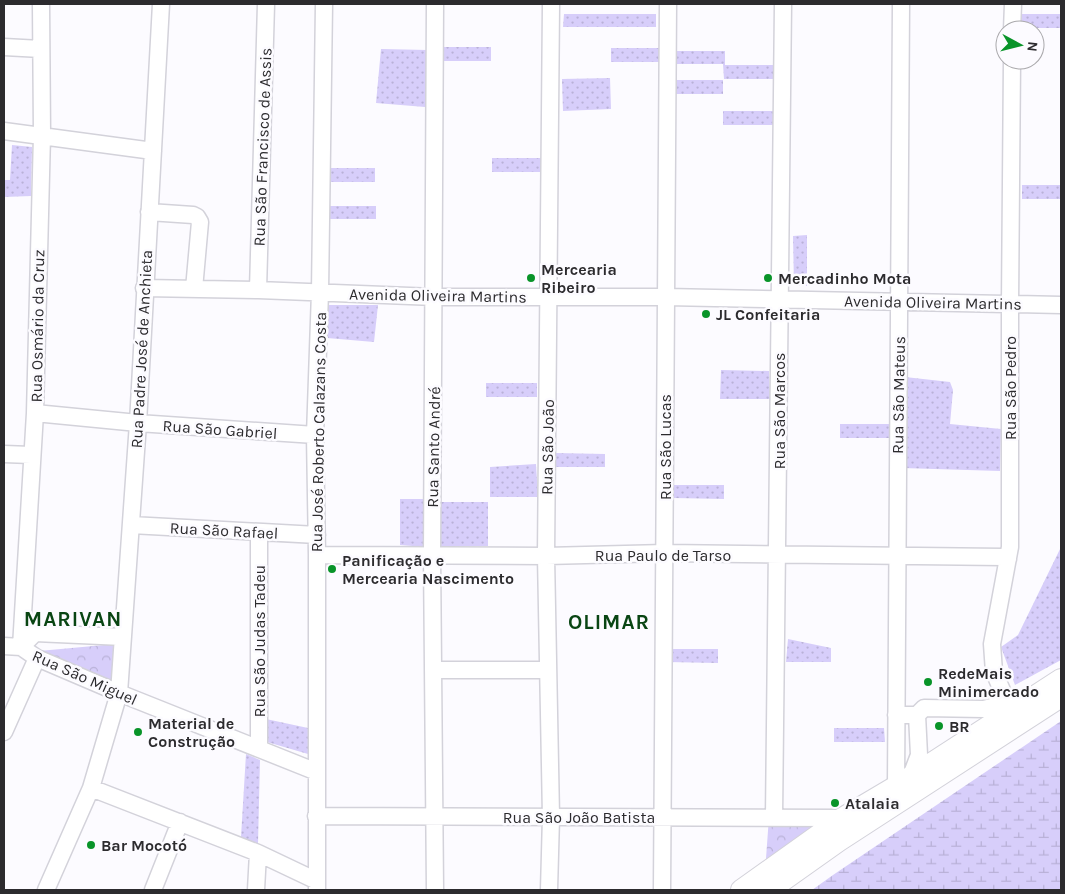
<svg xmlns="http://www.w3.org/2000/svg" width="1065" height="894" font-family="Karla,sans-serif">
<style>
.grass{fill:url(#grass-dots)}
.wetland{fill:url(#wetland-marsh)}
.park{fill:url(#park-crowns)}
.lines{fill:none;stroke-linecap:round;stroke-linejoin:round}
.minor-casing{stroke:#d3d2da;stroke-width:19}
.major-casing{stroke:#d3d2da;stroke-width:22}
.minor{stroke:#fff;stroke-width:16}
.major{stroke:#fff;stroke-width:20}
.poi-dot{fill:#099429;stroke:#fcfbff;stroke-width:2}
.labels{text-anchor:middle;stroke-width:5;stroke-linejoin:round;paint-order:stroke}
.street-label{font-size:16px;fill:#2c2b2e;stroke:#fcfbff}
.poi-label{font-size:16px;font-weight:bold;fill:#2c2b2e;stroke:#fcfbff;text-anchor:start}
.district-label{font-size:21px;font-weight:bold;letter-spacing:1px;fill:#094513;stroke:#fcfbff}
</style>
<defs>
<pattern id="grass-dots" width="8" height="8" patternUnits="userSpaceOnUse" patternTransform="scale(1.25)"><rect width="8" height="8" fill="#d7cefa"/><path d="M2 2h.1M6 6h.1" fill="none" stroke="#b9b1d7" stroke-width="1.8" stroke-linecap="round"/></pattern>
<pattern id="wetland-marsh" width="20" height="14" patternUnits="userSpaceOnUse" patternTransform="scale(1.25)"><rect width="20" height="14" fill="#d7cefa"/><path d="M1 5h8M5 5V1M11 12h8M15 12V8" fill="none" stroke="#b9b1d7"/></pattern>
<pattern id="park-crowns" width="20" height="18" patternUnits="userSpaceOnUse" patternTransform="scale(1.25)"><rect width="20" height="18" fill="#d7cefa"/><path d="M2 6a3 3 0 1 1 6 0M12 15a3 3 0 1 1 6 0" fill="none" stroke="#b9b1d7"/></pattern>
</defs>
<rect width="100%" height="100%" fill="#fcfbff"/>
<path class="grass" d="M564,14H656V27H563Z
M1020,14H1061V28H1020Z
M441,47H491V61H441Z
M611,48H661V62H611Z
M381,49L428,50L425,107L376,103Z
M675,51H725V65H774V79H724L723,64H675Z
M610,78L611,109L563,111L562,79Z
M672,80H723V94H672Z
M723,111H773V125H723Z
M12,145L32,147L31,196L4,197V180H10Z
M492,158H542V172H492Z
M325,168H375V182H325Z
M1022,185H1061V199H1022Z
M325,206H376V219H325Z
M807,235V286H794L793,236Z
M328,305H378L374,342L327,338Z
M721,370L769,371L770,399H720Z
M905,377L950,382L953,390L950,424L1001,429L1000,471L902,468Z
M486,383H537V397H486Z
M840,424H890V438H840Z
M555,453L605,454V467H555Z
M536,464L538,497H490V467Z
M674,485H724V499L674,498Z
M400,499H425V547L400,545Z
M440,502H488V546H440Z
M1061,547V660L1015,685L1001,647L1018,635Z
M788,639L831,648V662H786Z
M667,649H718V663L667,662Z
M266,719L308,728V754L267,742Z
M834,728H884L885,742H834Z
M246,754L260,760L258,844L241,837Z"/>
<path class="wetland" d="M1061,721V890H812L833,875Z"/>
<path class="park" d="M115,644L112,683L39,651Z
M769,817L842,818L765,872Z"/>
<g class="lines">
<defs>
<path id="minor" d="M435,4L432,555L435,890
M1012,30L1013,4
M4,47L41,49
M4,131L153,151
M149,212L193,215L197,217L200,222L194,289
M144,288L258,290L435,297H666L1061,305
M258,290L266,4
M35,413L138,423L315,435
M4,454L31,455
M131,525L317,535
M317,555L546,556L665,553L1004,557L1008,559
M4,646L21,647L37,658L119,693L317,772
M21,647L35,413L42,135L41,4
M21,647L35,633L123,637
M433,670H548
M1011,711L994,672L992,644L1010,547V304L1012,60
M896,715H917L924,708L984,709L1018,700
M4,732L37,658
M259,749V532
M911,776L919,755L917,715
M896,786L901,4
M91,788L258,853L317,881
M316,816L842,818
M774,817L783,4
M46,890L91,788L119,693L138,423L161,4
M153,890L180,822
M256,890L258,853
M317,890V555L315,435L320,292L324,4
M549,890L551,817L546,556L551,4
M662,890L668,4"/>
<path id="major" d="M741,890L842,818L896,786L1061,679
M770,890L839,841L1061,697"/>
</defs>
<use href="#minor" class="minor-casing"/>
<use href="#major" class="major-casing"/>
<use href="#minor" class="minor"/>
<use href="#major" class="major"/>
</g>
<g class="poi-dot">
<circle cx="531" cy="278" r="5"/>
<circle cx="768" cy="278" r="5"/>
<circle cx="706" cy="314" r="5"/>
<circle cx="332" cy="569" r="5"/>
<circle cx="928" cy="682" r="5"/>
<circle cx="939" cy="726" r="5"/>
<circle cx="138" cy="732" r="5"/>
<circle cx="835" cy="803" r="5"/>
<circle cx="91" cy="845" r="5"/>
</g>
<g class="labels">
<g class="street-label">
<text transform="translate(262 147) rotate(-88)" y="6">Rua São Francisco de Assis</text>
<text transform="translate(438 295) rotate(1)" y="6">Avenida Oliveira Martins</text>
<text transform="translate(933 302) rotate(1)" y="6">Avenida Oliveira Martins</text>
<text transform="translate(37 326) rotate(-89)" y="6">Rua Osmário da Cruz</text>
<text transform="translate(141 349) rotate(-87)" y="6">Rua Padre José de Anchieta</text>
<text transform="translate(1010 388) rotate(-90)" y="6">Rua São Pedro</text>
<text transform="translate(898 395) rotate(-89)" y="6">Rua São Mateus</text>
<text transform="translate(779 411) rotate(-90)" y="6">Rua São Marcos</text>
<text transform="translate(220 429) rotate(4)" y="6">Rua São Gabriel</text>
<text transform="translate(318 432) rotate(-89)" y="6">Rua José Roberto Calazans Costa</text>
<text transform="translate(433 447) rotate(-89)" y="6">Rua Santo André</text>
<text transform="translate(547 447) rotate(-89)" y="6">Rua São João</text>
<text transform="translate(665 447) rotate(-90)" y="6">Rua São Lucas</text>
<text transform="translate(224 530) rotate(3)" y="6">Rua São Rafael</text>
<text x="663" y="561">Rua Paulo de Tarso</text>
<text transform="translate(259 641) rotate(-90)" y="6">Rua São Judas Tadeu</text>
<text transform="translate(85 677) rotate(24)" y="6">Rua São Miguel</text>
<text x="579" y="823">Rua São João Batista</text>
</g>
<g class="poi-label">
<text x="541" y="275">Mercearia<tspan x="541" dy="18">Ribeiro</tspan></text>
<text x="778" y="284">Mercadinho Mota</text>
<text x="716" y="320">JL Confeitaria</text>
<text x="342" y="566">Panificação e<tspan x="342" dy="18">Mercearia Nascimento</tspan></text>
<text x="938" y="679">RedeMais<tspan x="938" dy="18">Minimercado</tspan></text>
<text x="148" y="729">Material de<tspan x="148" dy="18">Construção</tspan></text>
<text x="949" y="732">BR</text>
<text x="845" y="809">Atalaia</text>
<text x="101" y="851">Bar Mocotó</text>
</g>
<g class="district-label">
<text x="73" y="626">MARIVAN</text>
<text x="609" y="629">OLIMAR</text>
</g>
</g>
<rect width="1065" height="894" fill="none" stroke="#2c2b2e" stroke-width="10"/>
<g transform="translate(1020 45) rotate(97)"><circle r="24" fill="#fcfbff" stroke="#a9a8ab"/>
<path d="M0-4L9 19L0 12L-9 19Z" fill="#099429"/>
<text y="-8" font-size="14" font-weight="bold" text-anchor="middle" fill="#2c2b2e">N</text>
</g>
</svg>
